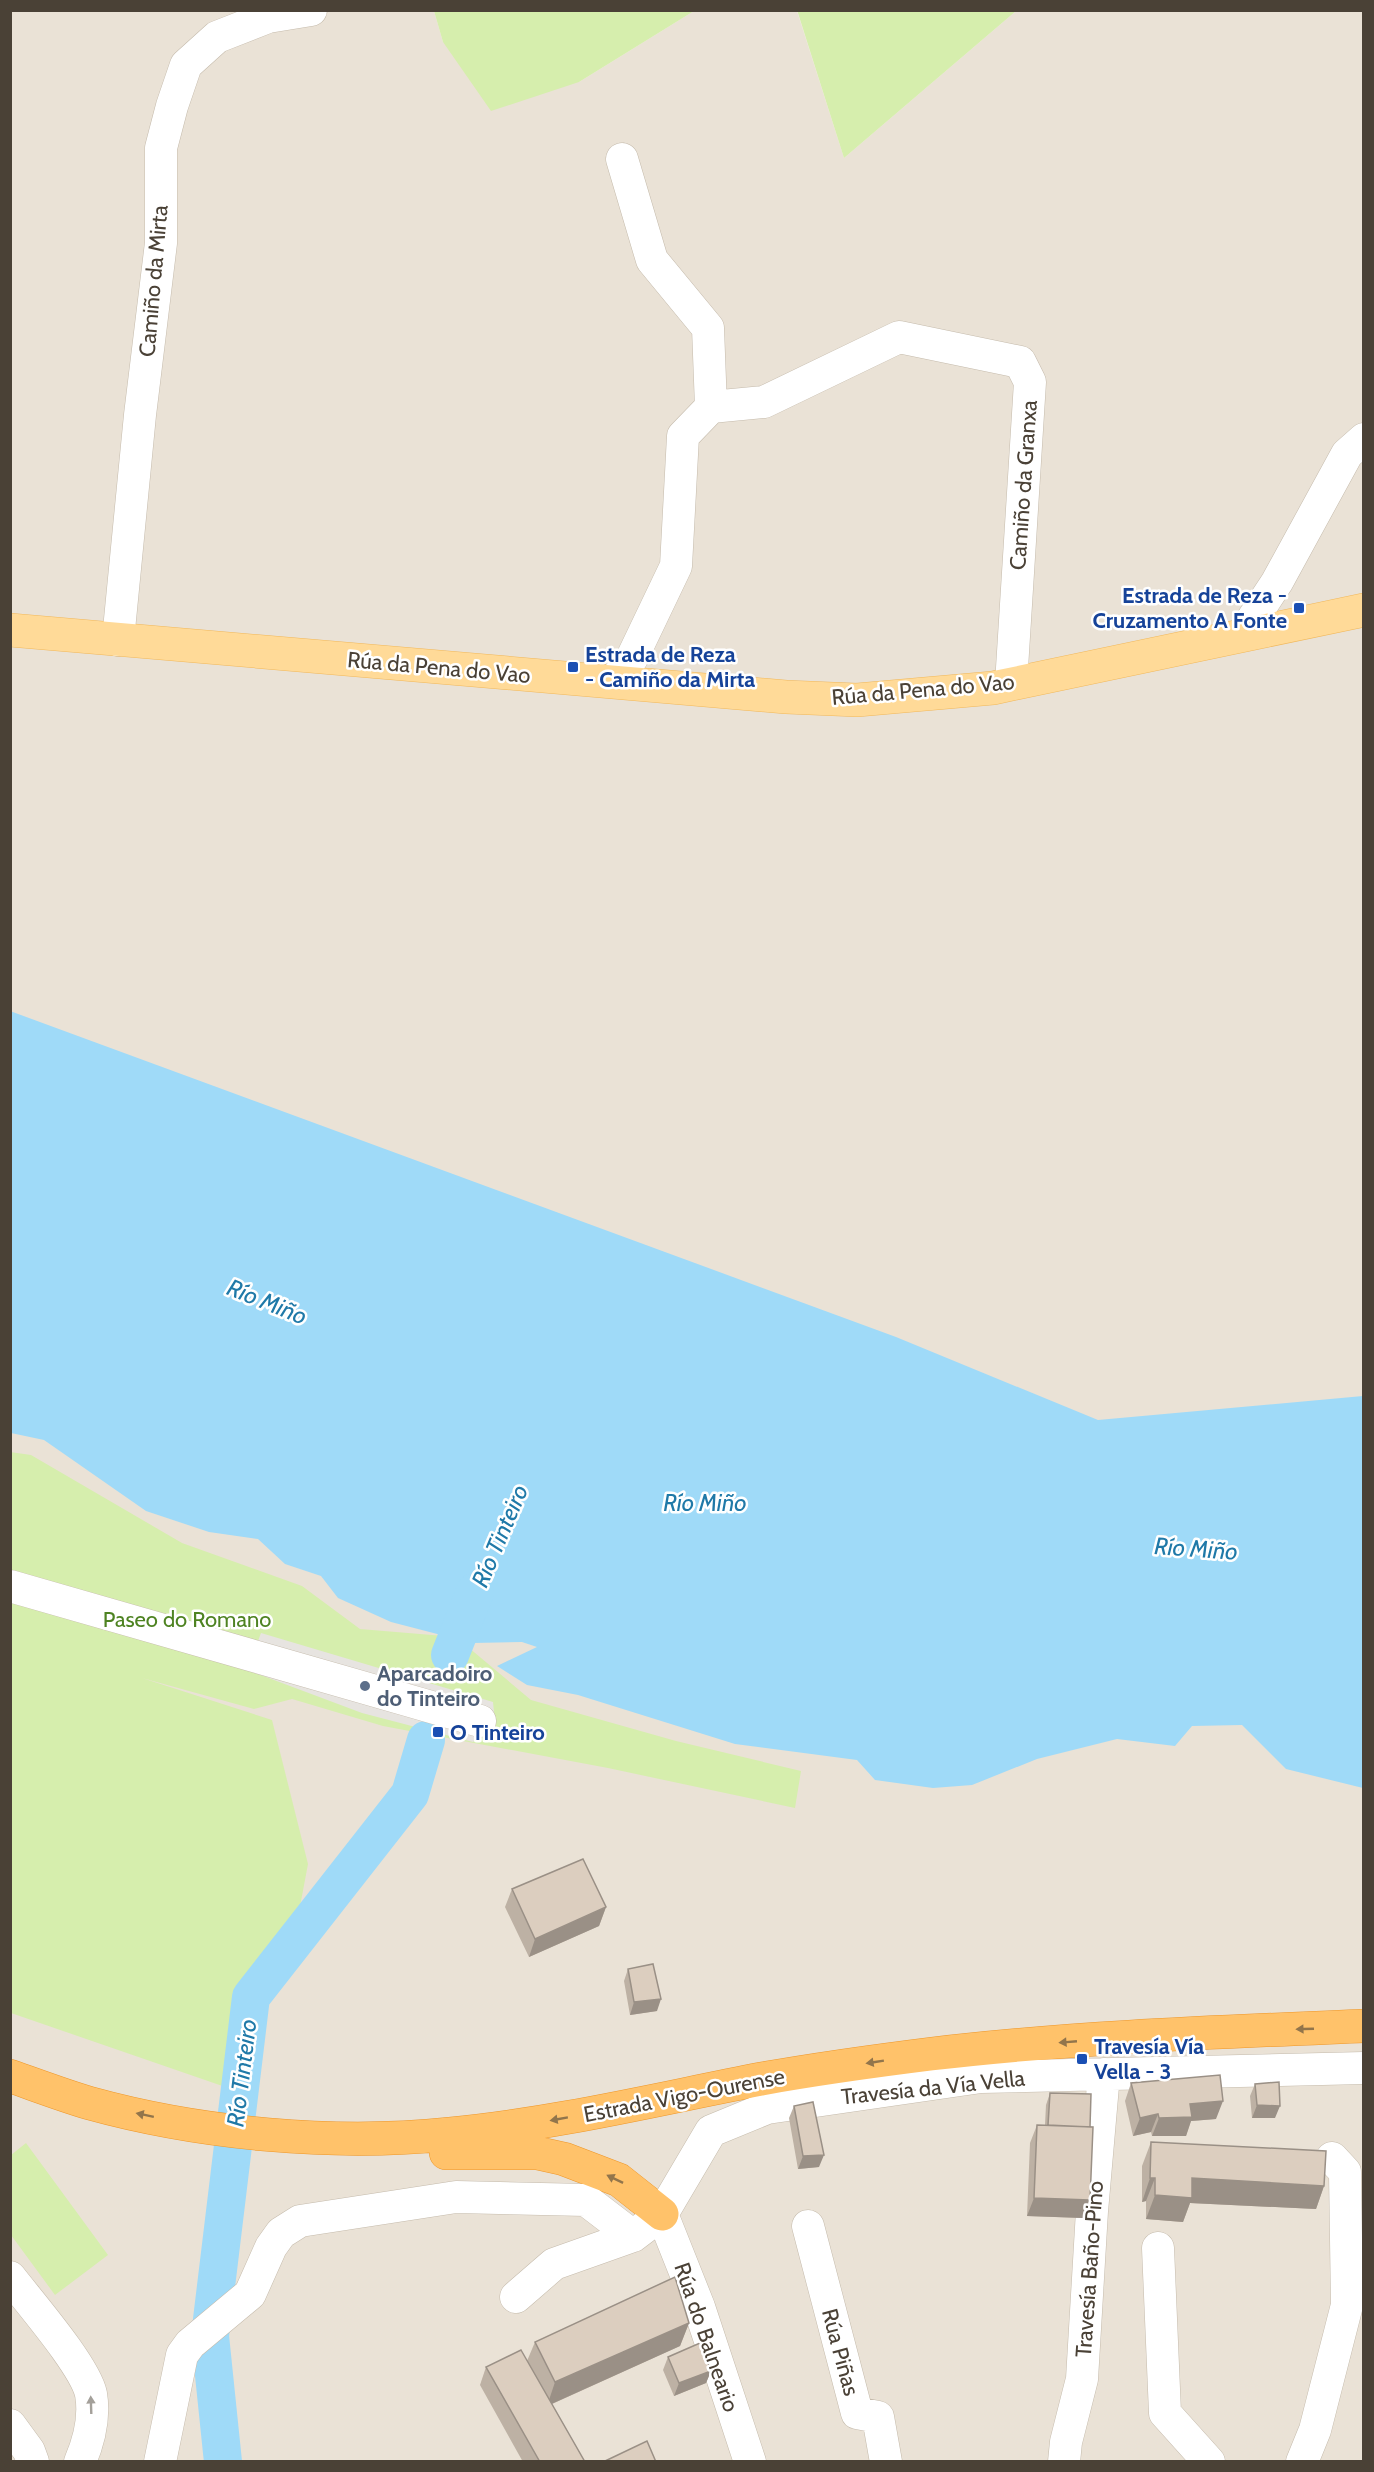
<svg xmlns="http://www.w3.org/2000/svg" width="1374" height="2472" font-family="Cabin,sans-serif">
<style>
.residential{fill:#eae2d6}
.green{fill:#d6eead}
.parking{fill:#e7e4e0}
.water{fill:#9fdaf8}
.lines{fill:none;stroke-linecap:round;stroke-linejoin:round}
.river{stroke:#9fdaf8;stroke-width:38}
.minor-casing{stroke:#c5bbac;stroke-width:33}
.major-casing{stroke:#f1b85b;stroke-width:34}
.highway-casing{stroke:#ee972a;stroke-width:34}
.minor{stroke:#fff;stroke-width:32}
.major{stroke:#ffda98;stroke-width:33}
.highway{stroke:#ffc26a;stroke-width:33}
.wall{fill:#bdb1a4}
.shaded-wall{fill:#9a9086}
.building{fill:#dccebf;stroke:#9a9086;stroke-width:1.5}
.oneway{fill:#92754b}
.oneway2{fill:#a4a09a}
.transit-dot{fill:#1a4fb4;stroke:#fff;stroke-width:2}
.service-dot{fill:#5c6f8a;stroke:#fff;stroke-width:2}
.labels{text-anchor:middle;stroke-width:5;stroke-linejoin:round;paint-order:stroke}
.street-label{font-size:22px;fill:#4a4136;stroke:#fff}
.transit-label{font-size:22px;font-weight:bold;fill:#164399;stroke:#fff;text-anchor:start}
.park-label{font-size:22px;fill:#4e8322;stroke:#fff}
.service-label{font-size:22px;font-weight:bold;fill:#4e5e75;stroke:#fff;text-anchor:start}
.water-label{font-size:24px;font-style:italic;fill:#1f79a8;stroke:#fff}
</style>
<rect width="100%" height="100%" fill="#f6f1e8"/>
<path class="residential" d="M11,11H434L443,42L579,82L694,11H797L844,158L1016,11H1363V2461L11,2462Z"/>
<path class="green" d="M797,10H1016V11L844,158Z
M434,11V10L694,11L579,82L491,111L443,42Z
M10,1452L31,1455L182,1543L302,1586L360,1629L456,1637L531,1700L676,1741L801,1771L795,1808L608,1768L383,1726L292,1699L254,1709L142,1678L272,1720L308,1864L295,1933L238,1995L234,2090L11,2013Z
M26,2143L108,2255L55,2295L11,2235V2155Z"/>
<path class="parking" d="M261,1633L493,1702L495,1722L473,1742L362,1713L247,1670Z"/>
<path class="water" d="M10,1011L896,1337L1098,1420L1363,1396V1788L1286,1769L1242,1725L1192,1726L1175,1746L1117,1739L1037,1759L972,1785L933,1788L875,1780L857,1760L735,1744L578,1695L527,1685L497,1666L537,1647L522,1642L472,1643L391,1622L338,1598L321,1576L285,1564L258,1539L209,1532L146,1511L44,1440L11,1433Z"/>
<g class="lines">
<path class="river" d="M450,1655L475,1592
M223,2462L210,2336L251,1997L410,1794L426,1740"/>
<defs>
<path id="minor" d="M711,407L764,402L899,337L1020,362L1030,382L1011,684
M1242,635L1277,582L1347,454L1364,439
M118,640L140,415L161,243V148L172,106L186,65L217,37L268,17L311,10
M613,682L632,658L676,566L683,436L711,407L708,328L652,260L622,159
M10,1586L480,1721
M662,2214L699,2307L750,2462
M808,2226L857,2413L878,2417L886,2462
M1158,2248L1165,2413L1209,2462
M10,2277C30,2303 85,2366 91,2394C95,2417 89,2441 80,2462
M516,2297L554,2264L633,2236L662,2214L711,2131L767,2108L981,2077L1364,2068
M10,2425L29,2451L33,2462
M160,2462L182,2355L190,2344L250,2294L271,2247L281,2233L300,2221L456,2197L586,2200L633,2236
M1064,2462L1066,2442L1082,2379L1092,2211L1104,2074
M1302,2462L1315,2430L1347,2305L1345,2172L1332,2158"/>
<path id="major" d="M10,630L786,697L857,700L993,688L1364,610"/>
<path id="highway" d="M10,2076C36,2085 62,2095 89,2103C201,2134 334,2146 450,2134C555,2124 658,2099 761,2079C817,2069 875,2061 931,2054C1074,2037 1220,2032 1364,2026
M446,2153H537L564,2159L619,2180L662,2214"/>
</defs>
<use href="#minor" class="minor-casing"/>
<use href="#major" class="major-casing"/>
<use href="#highway" class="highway-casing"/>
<use href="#minor" class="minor"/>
<use href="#major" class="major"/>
<use href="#highway" class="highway"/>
</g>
<path class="wall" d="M512,1889L606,1907L599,1926L529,1957L505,1907Z
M628,1969L657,2011L630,2015L624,1981Z
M1131,2083L1216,2119L1191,2121L1186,2136H1152L1151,2132L1133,2136L1125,2101Z
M1255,2084L1275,2118H1252L1250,2096Z
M1050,2093L1090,2127V2200L1083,2218L1027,2216L1030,2143L1037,2125H1045L1046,2105Z
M794,2106L819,2167L798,2169L789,2118Z
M1151,2142L1324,2186L1316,2209L1190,2203L1183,2222L1146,2219V2201L1142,2202V2166Z
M689,2323L680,2346L552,2404L585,2462H523L480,2385L486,2367L527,2361L535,2342Z
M668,2357L711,2371L706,2383L674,2396L663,2370Z"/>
<path class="shaded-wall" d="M606,1907L599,1926L529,1957L535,1939Z
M661,1999L657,2011L630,2015L634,2002Z
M1223,2101L1216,2119L1191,2121L1186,2136H1152L1159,2118L1190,2104Z
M1257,2105L1280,2106L1275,2118H1252Z
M1158,2114L1151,2132L1133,2136L1140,2118Z
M824,2155L819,2167L798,2169L803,2156Z
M1150,2178H1155L1146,2201L1142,2202Z
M1192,2178L1324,2186L1316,2209L1190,2203L1183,2222L1146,2219L1155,2195Z
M1034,2198L1090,2200L1083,2218L1027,2216Z
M689,2323L680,2346L547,2406L555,2382Z
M711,2371L706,2383L674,2396L679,2383Z"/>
<path class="building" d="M583,1859L606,1907L535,1939L512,1889Z
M653,1964L661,1999L634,2002L628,1969Z
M1220,2075L1223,2101L1190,2104L1192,2117L1159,2118L1158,2114L1140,2118L1131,2083Z
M1279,2082L1280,2106L1257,2105L1255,2084Z
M1050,2093L1091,2094L1090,2127L1048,2125Z
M813,2102L824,2155L803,2156L794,2106Z
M1037,2125L1093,2127L1090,2200L1034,2198Z
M1151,2142L1326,2151L1324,2186L1192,2178V2198L1155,2195V2178H1150Z
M675,2277L689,2323L555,2382L535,2342Z
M700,2343L711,2371L679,2383L668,2357Z
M521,2350L585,2462H540L486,2367Z
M647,2441L656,2462H603Z"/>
<defs><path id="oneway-solid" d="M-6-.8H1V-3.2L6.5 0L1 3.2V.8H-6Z" transform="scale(1.5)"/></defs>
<g class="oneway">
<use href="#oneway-solid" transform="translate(1305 2029) rotate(178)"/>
<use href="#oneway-solid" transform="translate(1068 2042) rotate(175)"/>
<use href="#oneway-solid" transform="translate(875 2062) rotate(171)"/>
<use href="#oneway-solid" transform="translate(145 2115) rotate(-168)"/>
<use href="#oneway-solid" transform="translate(559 2119) rotate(170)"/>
<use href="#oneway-solid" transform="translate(615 2179) rotate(-154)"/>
</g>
<use class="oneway2" href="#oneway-solid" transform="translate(91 2405) rotate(-92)"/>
<g class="transit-dot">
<rect x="1293" y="602" width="12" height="12" rx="3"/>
<rect x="567" y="661" width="12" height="12" rx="3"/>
<rect x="432" y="1726" width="12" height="12" rx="3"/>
<rect x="1076" y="2053" width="12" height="12" rx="3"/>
</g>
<circle class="service-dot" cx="365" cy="1686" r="6"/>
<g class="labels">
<g class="street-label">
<text transform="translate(153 281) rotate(-85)" y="8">Camiño da Mirta</text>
<text transform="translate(1023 485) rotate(-86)" y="8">Camiño da Granxa</text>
<text transform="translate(439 667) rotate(5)" y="8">Rúa da Pena do Vao</text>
<text transform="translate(923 689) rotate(-5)" y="8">Rúa da Pena do Vao</text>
<text transform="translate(933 2087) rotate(-6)" y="8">Travesía da Vía Vella</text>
<text transform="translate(684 2095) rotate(-11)" y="8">Estrada Vigo-Ourense</text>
<text transform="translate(1089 2269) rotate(-86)" y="8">Travesía Baño-Pino</text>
<text transform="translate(707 2337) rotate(71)" y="8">Rúa do Balneario</text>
<text transform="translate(841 2352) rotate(75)" y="8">Rúa Piñas</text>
</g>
<g class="transit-label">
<text x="1287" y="603" text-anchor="end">Estrada de Reza -<tspan x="1287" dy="25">Cruzamento A Fonte</tspan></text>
<text x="585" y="662">Estrada de Reza<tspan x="585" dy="25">- Camiño da Mirta</tspan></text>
<text x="450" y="1740">O Tinteiro</text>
<text x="1094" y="2054">Travesía Vía<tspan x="1094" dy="25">Vella - 3</tspan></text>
</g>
<g class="park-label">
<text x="187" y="1627">Paseo do Romano</text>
</g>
<g class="service-label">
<text x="377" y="1681">Aparcadoiro<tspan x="377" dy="25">do Tinteiro</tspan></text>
</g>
<g class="water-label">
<text transform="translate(267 1302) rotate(22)" y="8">Río Miño</text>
<text x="705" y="1511">Río Miño</text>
<text transform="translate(500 1536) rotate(-67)" y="8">Río Tinteiro</text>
<text transform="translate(1196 1549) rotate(4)" y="8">Río Miño</text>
<text transform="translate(242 2073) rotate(-83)" y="8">Río Tinteiro</text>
</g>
</g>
<rect width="1374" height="2472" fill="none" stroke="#4a4136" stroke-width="24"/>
</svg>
